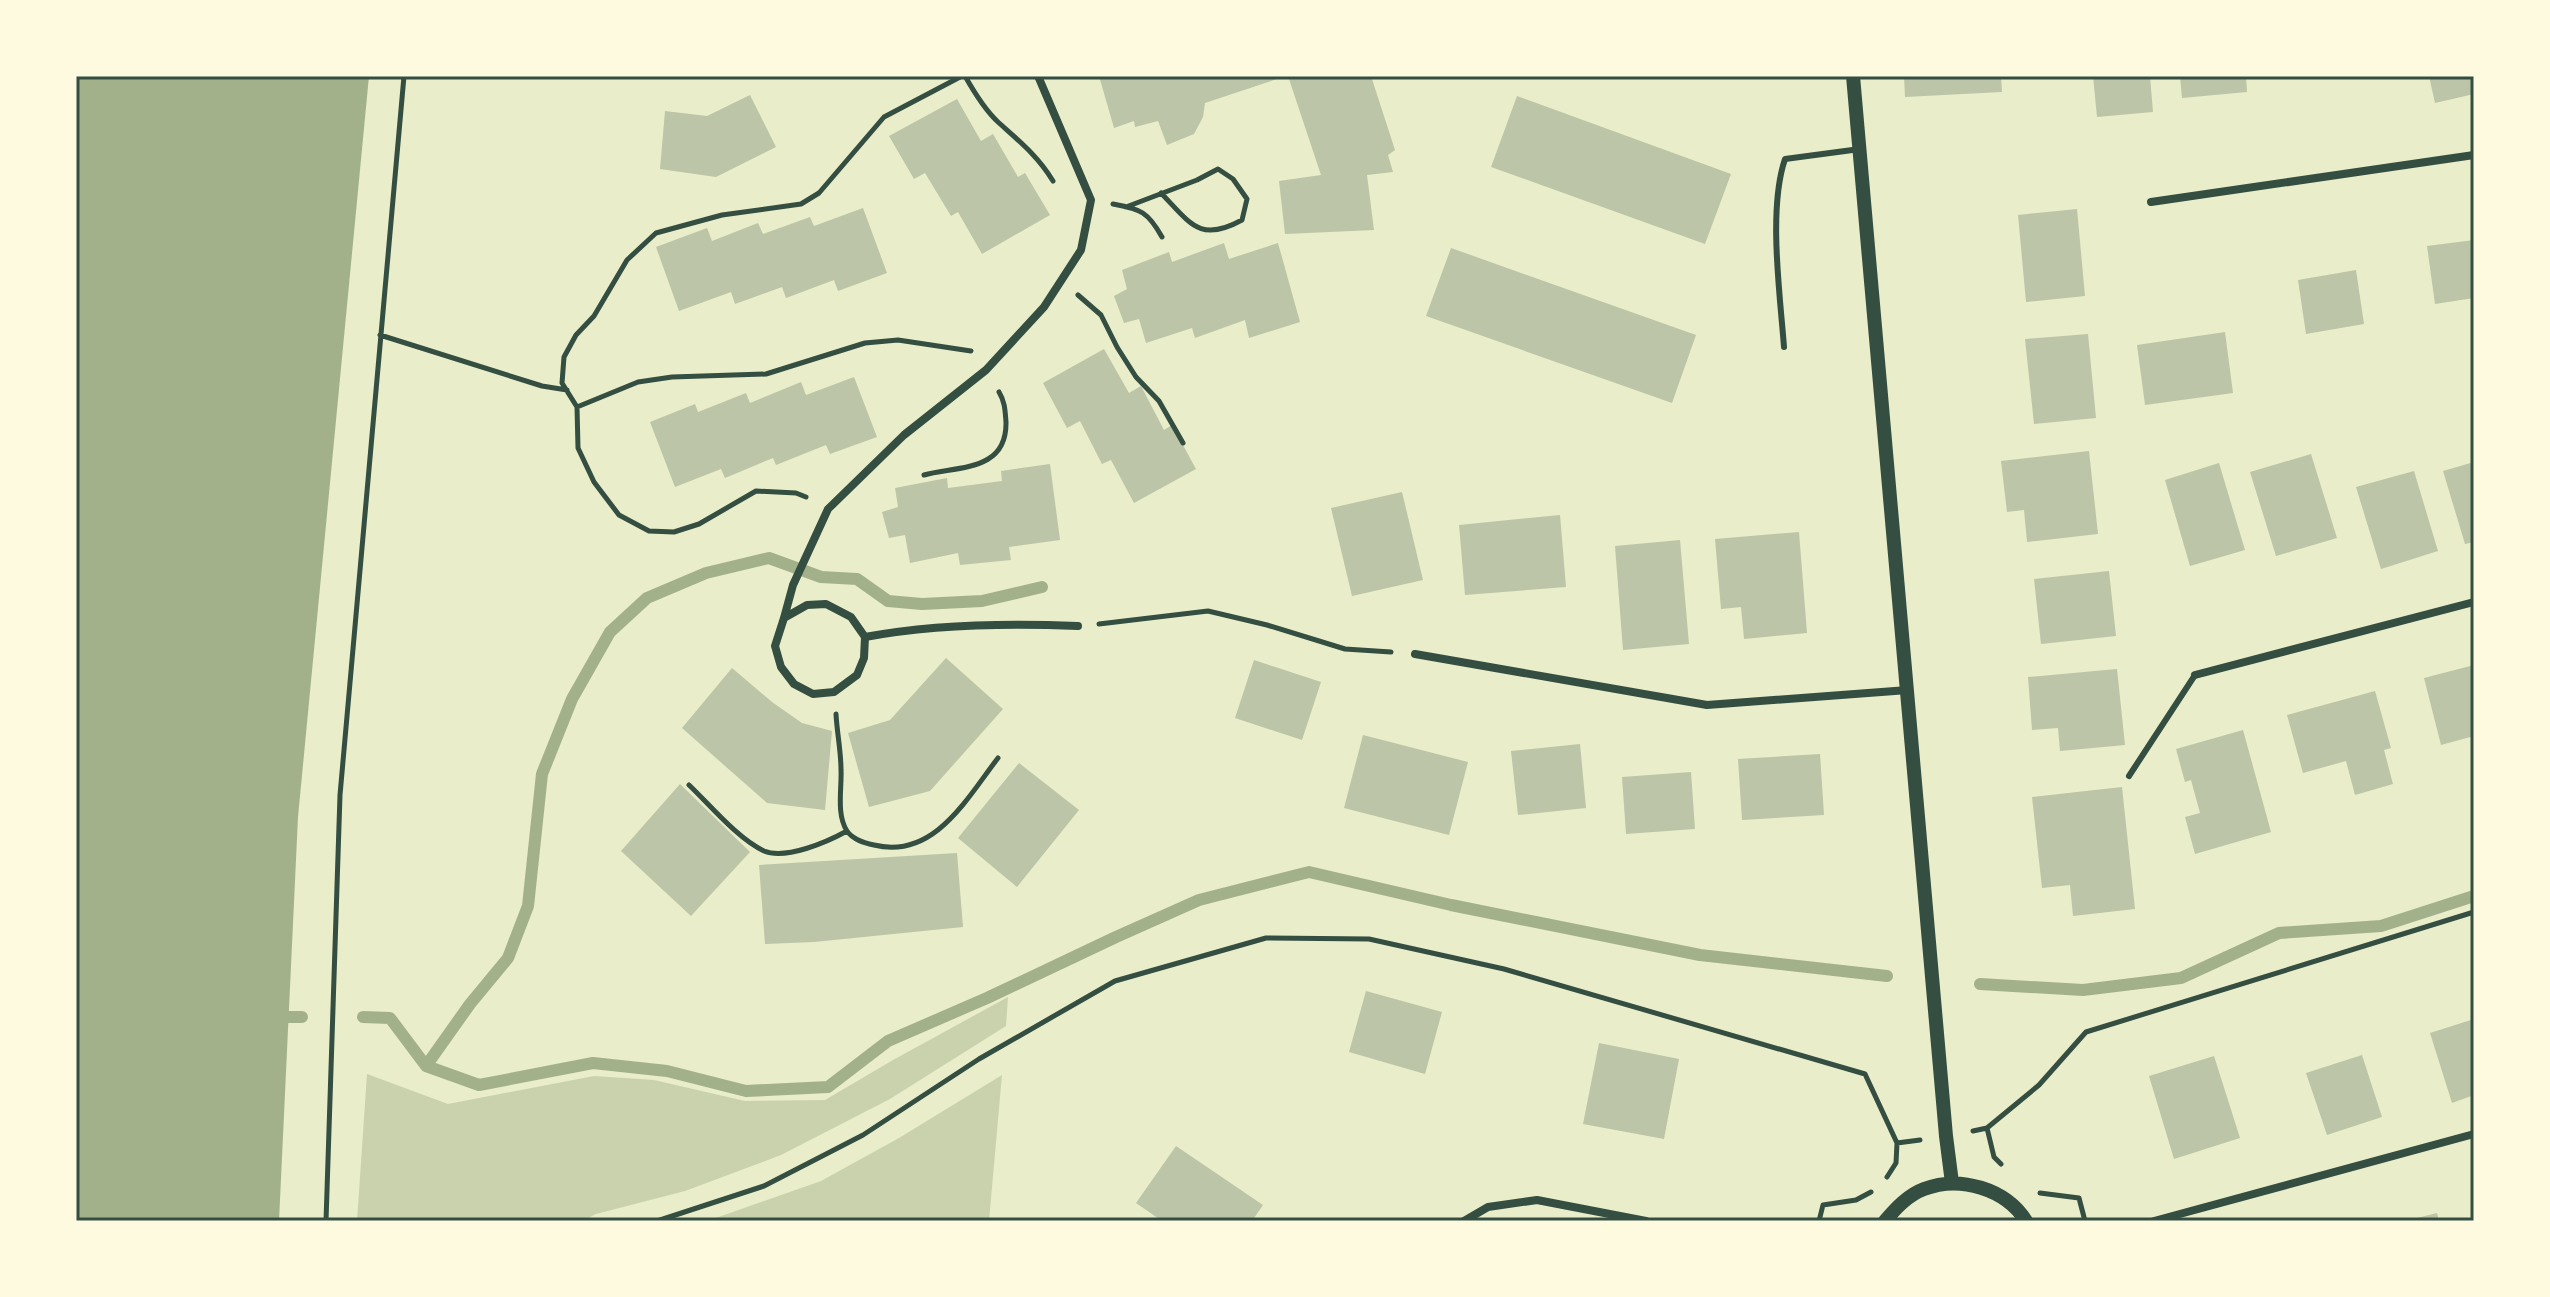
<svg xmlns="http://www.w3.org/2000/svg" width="2550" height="1297" font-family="Rubik,sans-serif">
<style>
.green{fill:#cad2ad}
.water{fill:#a3b18a}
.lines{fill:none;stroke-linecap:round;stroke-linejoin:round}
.stream{stroke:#a3b18a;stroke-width:12}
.building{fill:#bcc5a7}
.path{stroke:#344e41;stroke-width:5}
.service{stroke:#344e41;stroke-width:6}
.minor{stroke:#344e41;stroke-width:8}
.tertiary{stroke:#344e41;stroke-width:14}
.neatline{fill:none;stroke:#344e41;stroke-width:3}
</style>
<rect width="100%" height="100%" fill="#e9edc9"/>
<path class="green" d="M1008,997L1006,1026L890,1099L781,1155L685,1191L596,1214L582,1221H357L367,1074L448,1104L594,1076L654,1080L745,1101L825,1100L893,1060Z
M1002,1075L989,1221H707L821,1181L899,1138Z"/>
<path class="water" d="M76,76H369L298,817L279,1221H76Z"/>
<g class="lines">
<path class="stream" d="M1980,984L2083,990L2181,978L2279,933L2381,926L2474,896
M273,1017H302
M363,1017L390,1018L426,1066L479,1085L593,1063L667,1071L746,1091L828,1087L888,1041L987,998L1116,937L1199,900L1309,872L1451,905L1700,955L1887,976
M426,1066L470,1004L508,958L528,906L542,774L572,699L610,632L647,598L706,573L769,558L821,577L857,579L888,601L922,604L982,601L1042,587"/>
</g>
<path class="building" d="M1099,76H1283V77L1205,103L1203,117L1194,134L1167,145L1158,121L1135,127L1134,121L1114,128Z
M1288,76H1371L1395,150L1388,155L1393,172L1367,175L1374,230L1285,234L1279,181L1321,175Z
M1904,76H2001L2002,92L1905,97Z
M2093,76H2150L2153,112L2097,117Z
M2180,76H2246L2247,92L2182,98Z
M2429,76H2474V94L2435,103Z
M750,95L776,147L716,177L660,169L665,111L707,116Z
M1517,96L1731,174L1705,244L1491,167Z
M957,99L981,141L993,134L1018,177L1025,173L1050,215L982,254L958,212L951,216L925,173L914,179L889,136Z
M863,208L887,273L838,291L834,280L786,298L782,287L735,304L731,292L679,311L656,247L707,228L712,241L758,223L763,234L810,217L814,226Z
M2077,209L2085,296L2026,302L2018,215Z
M2474,240V298L2435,304L2427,246Z
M1224,243L1229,259L1278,243L1300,322L1249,338L1245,320L1195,338L1192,328L1146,343L1139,319L1124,323L1114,296L1127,289L1122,270L1169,252L1172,262Z
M1451,248L1696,335L1672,403L1426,316Z
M2356,270L2364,324L2306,334L2298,280Z
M2225,332L2233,393L2145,405L2137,345Z
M2088,334L2096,418L2034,424L2025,339Z
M1104,349L1129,393L1141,386L1164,430L1172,425L1196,469L1134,503L1111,460L1102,464L1080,421L1067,428L1043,383Z
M854,377L877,437L830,454L826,445L776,465L773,458L725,478L721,469L675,487L650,422L695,404L698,412L746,393L750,403L801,382L806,395Z
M2089,451L2098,534L2027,542L2024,510L2007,512L2001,461Z
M2311,454L2337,538L2276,556L2250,472Z
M2474,462V542L2465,544L2443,471Z
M2219,463L2245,550L2190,566L2165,480Z
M1050,464L1060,540L1009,547L1011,560L960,565L958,553L910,563L905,535L889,538L882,512L898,507L895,488L947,478L948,488L1002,481L1001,471Z
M2414,471L2438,551L2381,569L2356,487Z
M1402,492L1423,580L1352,596L1331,508Z
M1560,515L1566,587L1465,595L1459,525Z
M1799,532L1807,633L1744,639L1741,607L1721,609L1715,539Z
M1680,540L1689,644L1623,650L1615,546Z
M2109,571L2116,636L2041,644L2034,579Z
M946,658L1003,709L930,791L869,807L848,733L890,720Z
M1254,660L1321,682L1302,740L1235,718Z
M2474,665V736L2441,745L2424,678Z
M732,668L772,702L802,723L832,731L825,810L767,803L682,728Z
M2117,669L2125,745L2060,751L2058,728L2032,730L2028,677Z
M2375,691L2391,748L2384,750L2393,784L2355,795L2346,761L2303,773L2287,715Z
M2243,730L2271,832L2195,854L2185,817L2200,813L2191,780L2185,782L2176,749Z
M1363,735L1468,762L1449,835L1344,808Z
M1580,744L1586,808L1518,815L1511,751Z
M1820,754L1824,815L1742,820L1738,759Z
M1019,763L1079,810L1017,887L958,838Z
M1691,772L1695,829L1626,834L1622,777Z
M680,784L750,852L691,916L621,851Z
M2122,787L2135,909L2073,916L2070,885L2042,888L2032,797Z
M957,853L963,927L814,942L765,944L759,865Z
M1366,991L1442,1012L1425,1074L1349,1052Z
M2474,1019V1095L2452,1103L2430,1033Z
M1599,1043L1679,1059L1664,1139L1583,1124Z
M2362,1055L2382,1117L2327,1135L2306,1073Z
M2214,1056L2240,1138L2174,1159L2149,1076Z
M1176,1146L1263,1205L1252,1221H1162L1136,1203Z
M2437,1213L2439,1221H2409V1220Z"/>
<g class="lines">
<path class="path" d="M965,76C974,92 984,109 998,122C1019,141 1038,156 1053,181
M1113,204C1141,209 1148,212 1162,237
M1126,207L1197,180L1218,169L1233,179L1247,199L1242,220C1200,243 1191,224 1161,193
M1078,295L1101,315L1117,347L1136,377L1159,401L1183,443
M380,335L542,386L567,390
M577,407L638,382L672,377L766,374L865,343L898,340L971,351
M924,475C957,466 1007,472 1006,422C1005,410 1005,402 999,392
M806,497L796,493L756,491L699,524L674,532L649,531L619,515L594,482L578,448L577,407L562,383L564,357L576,335L594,316L627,260L656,233L722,215L801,204L819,193L884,117L962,76
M1099,624L1208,611L1267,625L1345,649L1391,652
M836,714C837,733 841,751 841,770C842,788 836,814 847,831C853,840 865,843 874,845C934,860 967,798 998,758
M689,785C710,805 738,839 764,851C786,860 827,842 847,831
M1987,1128L1994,1157L2001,1164
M1973,1131L1987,1128L2039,1085L2086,1032L2474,912
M1897,1143L1920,1140
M2040,1193L2079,1198L2085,1221
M326,1221L340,795L404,76
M657,1221L764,1186L863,1135L979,1059L1115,981L1266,938L1369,939L1504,969L1865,1074L1897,1143L1896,1163L1887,1177
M1819,1221L1823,1205L1856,1200L1871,1192"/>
<path class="service" d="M1784,347C1780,294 1768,209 1785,159L1860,149
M2129,776L2195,675"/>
<path class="minor" d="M2151,202L2474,155
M784,618L807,605L826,604L851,617L865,637L864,658L857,675L834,692L813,694L794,684L781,667L775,646L784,618L793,585L828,509L904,435L986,370L1044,307L1081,250L1091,200L1038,76
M865,637C934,624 1007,623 1078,626
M1415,654L1707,705L1908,690
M2195,675L2474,602
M1464,1221L1488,1207L1537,1200L1646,1221
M2154,1221L2474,1134"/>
<path class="tertiary" d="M1853,76L1946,1136L1952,1183
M1885,1221C1896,1208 1908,1195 1924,1189C1960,1175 2006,1189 2026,1221"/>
</g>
<rect width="2550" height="1297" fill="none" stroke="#fefae0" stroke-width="156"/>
<rect x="78" y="78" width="2394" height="1141" class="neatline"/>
</svg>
